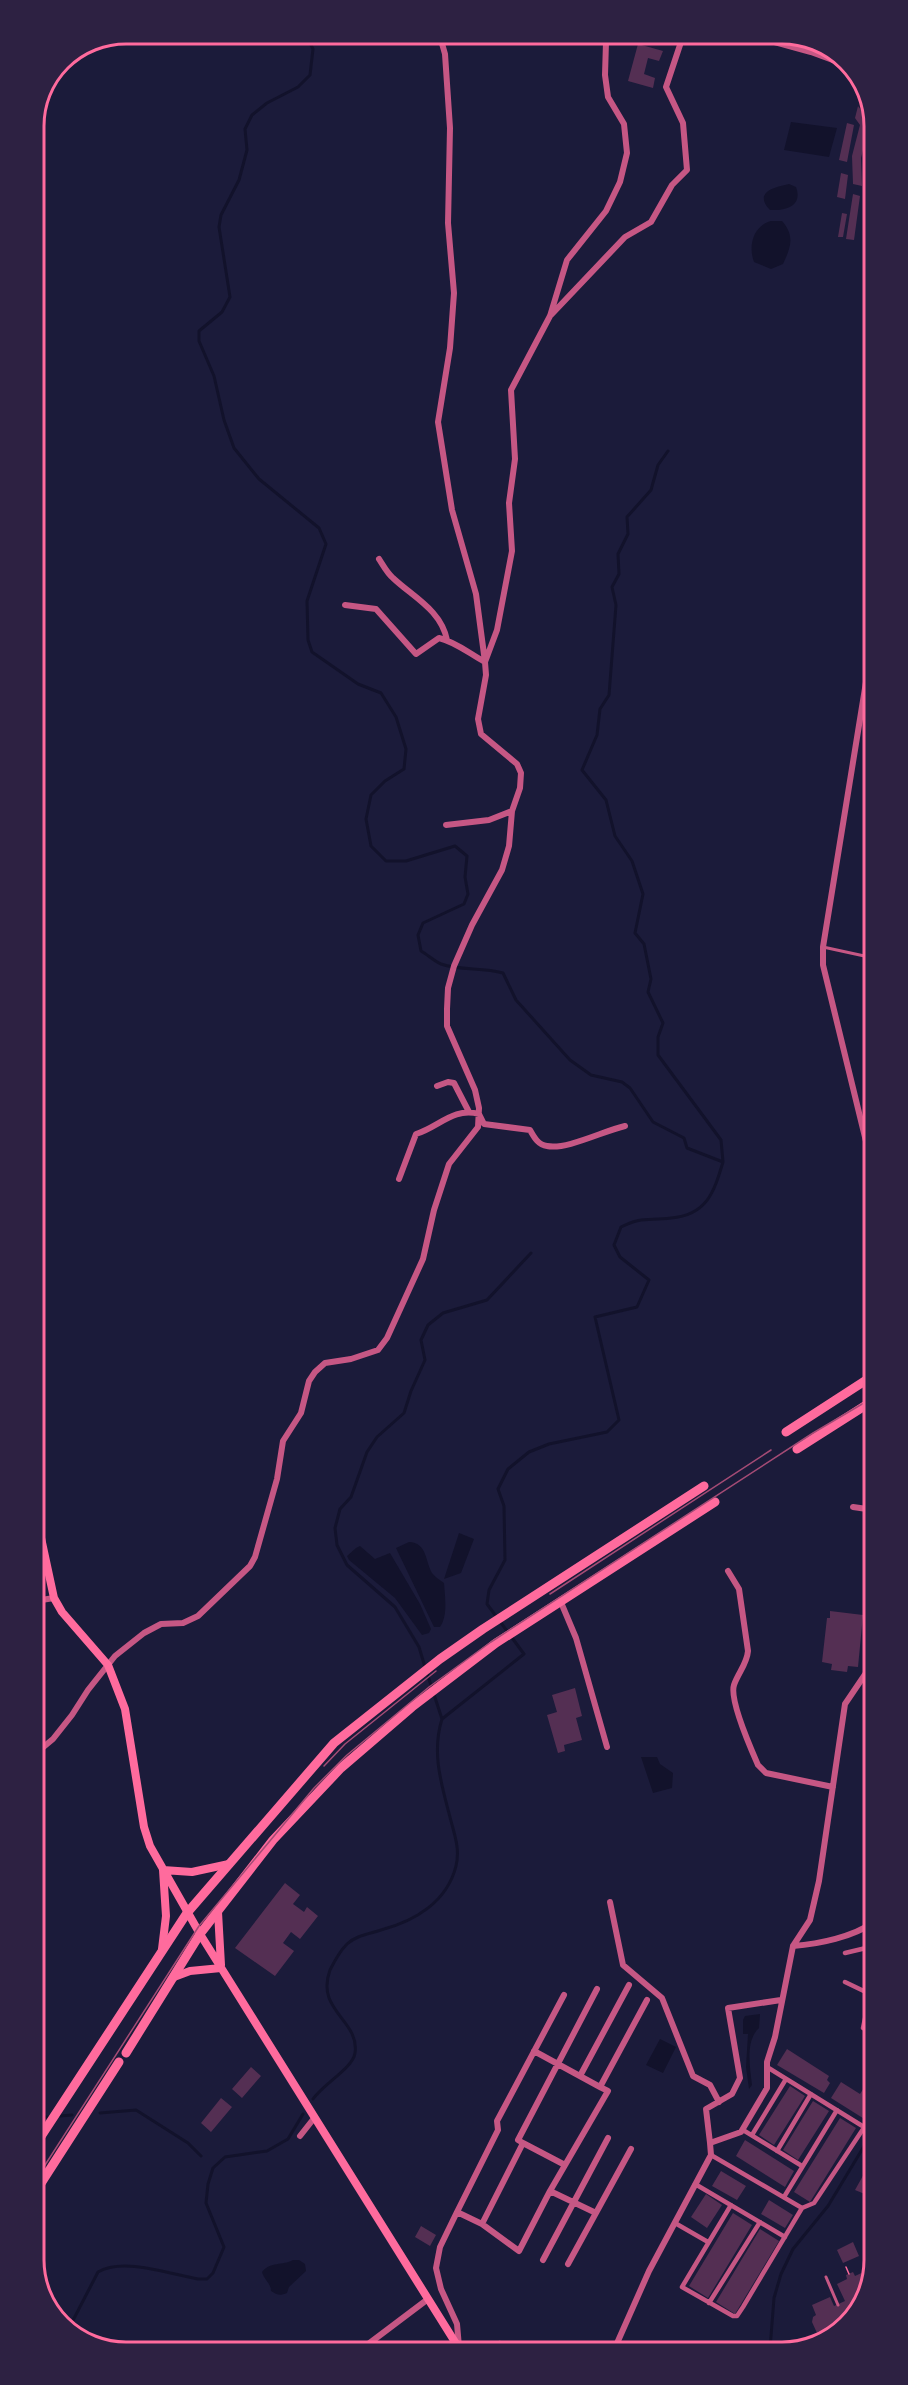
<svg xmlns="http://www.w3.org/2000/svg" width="908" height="2385" font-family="'Work Sans',sans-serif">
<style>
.water{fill:#12122b}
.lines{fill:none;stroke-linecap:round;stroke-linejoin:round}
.stream{stroke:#12122b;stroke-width:3}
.building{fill:#542f53}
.path{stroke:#ff6b9d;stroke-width:1.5}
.service{stroke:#c65784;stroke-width:3}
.pedestrian{stroke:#c65784;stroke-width:4.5}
.minor{stroke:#c65784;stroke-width:6}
.secondary{stroke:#ff6b9d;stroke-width:8}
.primary{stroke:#ff6b9d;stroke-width:9}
.tram{stroke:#a44b75;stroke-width:1.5}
.rim{fill:none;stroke:#ff6b9d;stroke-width:3}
</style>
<rect width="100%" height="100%" fill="#1b1b3a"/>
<path class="water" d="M791,122L837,128L829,157L784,150Z
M789,184L796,187C803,206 786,211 770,210C753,192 775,187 789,184Z
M771,221H782C795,236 791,247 783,264L771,269L754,262C748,246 753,226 771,221Z
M459,1533L474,1539L461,1573L444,1579Z
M409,1542C427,1543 425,1560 432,1573C435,1577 440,1580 444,1583C445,1597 448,1616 440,1627H434L396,1548Z
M360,1546L375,1559L390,1553L420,1604L431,1629L429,1633L422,1635L395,1598L349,1560L347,1556L356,1548Z
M641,1757H657L660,1764L673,1773L672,1788L653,1793Z
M760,2014L759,2028C745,2041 750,2067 752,2085L749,2089L746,2067L748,2034H743V2020L745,2016Z
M660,2039L676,2047L663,2073L646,2065Z
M293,2260H299L305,2264L306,2271L289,2287L287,2293C280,2296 277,2295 271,2291C271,2283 264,2280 262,2272C271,2261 282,2266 293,2260Z"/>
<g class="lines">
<path class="stream" d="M297,33L309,41L313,49L310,75L298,87L267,103L252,115L245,129L247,150L239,180L221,215L219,227L230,297L222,312L199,331V341L214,376L224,420L234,448L259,479L319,528L326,544L307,601L308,640L312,652L358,684L381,693L396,717L406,749L404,769L385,781L371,795L366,819L371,846L386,861H406L455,846L467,856L465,877L468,894L464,904L423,923L418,935L421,951C428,955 434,961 441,964C461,971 482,967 503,973L516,1000L570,1060L591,1075L622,1082L630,1088L653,1122L684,1138L687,1148L723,1162C714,1192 707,1215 671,1218C649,1221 642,1216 621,1227L614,1245L620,1257L649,1280L637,1307L595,1317L619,1420L607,1432L549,1444L529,1452L508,1469L498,1489L504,1506L505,1560L489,1590L487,1604L524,1654L442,1719C431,1754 442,1786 451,1821C455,1836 460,1850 456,1866C447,1902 415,1921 381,1930C369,1934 357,1935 347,1944C341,1950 334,1962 330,1970C315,2011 360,2020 355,2053C353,2068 323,2084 313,2099
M668,451L658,465L651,490L627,517L628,534L618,554L619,574L612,587L616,605L609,695L600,709L597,735L582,770L606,800L615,836L632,861L643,894L635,933L644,944L651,979L648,992L663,1023L658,1037V1055L721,1140L723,1162
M425,1667L419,1647L395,1607L347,1565L337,1545L335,1528L340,1509L351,1497L367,1452L377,1437L404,1413L411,1391L425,1360L421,1340L428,1325L443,1313L487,1300L531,1253
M427,1673L442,1719
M100,2113L136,2110L188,2143L201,2156
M36,2116L39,2118L47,2117
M60,2116L72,2115
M68,2330L98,2272C123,2257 170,2274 198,2279H207L213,2273L224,2247L206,2203L208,2184L213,2168L225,2157L267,2151L288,2139L303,2114
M770,2349L774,2298L781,2274L793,2249L828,2206L875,2128"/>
</g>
<path class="building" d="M638,44L663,51L659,61L648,58L644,74L655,78L653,88L628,81Z
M858,106L870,122L861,158L862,186L853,184L852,156L860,125L855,118Z
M847,123L854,125L847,162L839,160Z
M841,173L848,175L845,199L837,197Z
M853,194L860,196L854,240L846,239Z
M842,213L847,214L843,237H838Z
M830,1611L863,1615L858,1667L848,1666L847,1672L831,1670L832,1664L822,1662L827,1618H830Z
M575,1688L582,1716L576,1718L582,1740L564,1745L565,1751L558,1753L547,1715L557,1712L552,1695Z
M285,1883L300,1895L293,1904L304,1912L307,1907L318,1916L300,1939L291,1932L283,1943L294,1951L275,1976L235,1948Z
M787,2049L829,2076L827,2080L830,2083L824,2093L777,2065Z
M251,2067L261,2076L242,2098L232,2089Z
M872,2075L875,2077V2105L866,2120L831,2098L841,2082L860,2094Z
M790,2086L805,2096L774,2145L759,2135Z
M221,2098L232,2107L211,2132L201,2123Z
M813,2101L829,2111L798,2160L783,2150Z
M840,2118L856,2128L810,2202L794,2192Z
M745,2140L794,2171L785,2187L736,2156Z
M875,2154V2190L870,2189L867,2195L855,2190Z
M721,2171L746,2186L737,2200L712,2186Z
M706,2194L722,2205L707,2228L691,2217Z
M769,2200L793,2215L785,2228L761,2214Z
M733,2213L752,2225L708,2298L689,2286Z
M421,2226L436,2235L430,2246L415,2237Z
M760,2229L779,2241L735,2314L716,2302Z
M853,2242L859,2256L843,2263L837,2250Z
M870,2269L871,2272L856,2316L822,2337L817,2333L812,2322L813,2317L816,2315L812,2305L830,2297L834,2306L845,2301L837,2284L847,2279L846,2275L853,2272L855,2276Z
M500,2340L506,2350H484Z"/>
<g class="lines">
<path class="path" d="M846,2267L849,2274"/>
<path class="service" d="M823,947L869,957L873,945
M826,2277L838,2305"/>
<path class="pedestrian" d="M845,1953L866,1948L875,1951
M845,1982L870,1994L872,2004L867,2009L863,2028L875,2034
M767,2067L864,2127
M743,2130L802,2166
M752,2135L786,2079
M777,2151L811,2094
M711,2155L802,2208
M695,2184L785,2237
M784,2197L837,2110
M731,2205L682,2287L733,2316H737L743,2307L802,2208L814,2203L875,2111
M675,2223L708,2242
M709,2303L760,2222"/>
<path class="minor" d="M741,33L811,52L849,66
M843,56H844
M551,315L625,237L651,222L672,185L687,170L683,123L666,87L684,33
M379,559C383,565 387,573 393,578C413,597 441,610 447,640
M345,605L376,609L416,654L439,638C456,642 470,654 485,662L476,594L452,510L438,422L450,348L454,293L448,223L450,128L445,54L439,33
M873,639L823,947V965L873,1170
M446,825L489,820L512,811
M437,1086L448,1082L454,1083L469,1112
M399,1179L416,1134C439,1127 453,1107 479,1114L484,1124L530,1130C534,1137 538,1145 547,1146C567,1150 603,1131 625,1126
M853,1507L874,1510
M728,1571L739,1589L748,1651C747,1664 738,1673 734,1685C729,1700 751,1749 758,1765L766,1773L833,1787
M560,1600L576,1638L607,1747
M35,1601L54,1598
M35,1754L53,1739L72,1715L88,1690L115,1656L144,1633L161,1624L183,1623L198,1616L250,1566L255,1557L277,1479L283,1441L301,1413L309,1381L315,1372L325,1363L351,1359L378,1350L387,1338L423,1259L434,1210L449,1164L478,1127L479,1108L475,1090L447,1026V1009L448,988L454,966L472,925L502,870L509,846L512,811L520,788L521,773L517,764L481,734L478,719L486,675L485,662L497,630L512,551L509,503L515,459L511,390L550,316L567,260L606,211L620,182L627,153L624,124L608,97L605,75L606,42L610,33
M610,1902L623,1965L662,1998L693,2076L710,2085L719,2102
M793,1946C819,1944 853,1937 874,1922
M534,2051L600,2087
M580,2076L629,1985
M300,2136L315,2117
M523,2143L565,2165
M710,2143L706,2109L732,2094L740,2078L728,2008L781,2000
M550,2191L596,2213
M457,2212L498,2130L497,2121L564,1995
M482,2224L523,2143L518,2140L597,1989
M543,2260L608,2138
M568,2264L631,2149
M459,2347L457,2324L441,2289L436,2268L440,2247L457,2212L482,2224L519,2251L550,2191L608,2091L600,2087L647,2000
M614,2350L649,2271L711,2155L710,2143L741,2132L767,2088V2062L775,2037L793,1946L810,1920L819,1881L845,1704L866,1673L874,1630
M359,2351L428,2299"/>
<path class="secondary" d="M35,1510L54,1598L62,1612L108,1665L125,1709L144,1827L150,1846L200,1934L460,2350
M218,1912L221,1965
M162,1949L166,1916L163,1870L192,1872L229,1864
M174,1977L190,1971L221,1968"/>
<path class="primary" d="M786,1432L874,1375
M797,1449L874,1400
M126,2053L200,1934L273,1840L341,1768L412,1707L496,1643L715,1502
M36,2144L187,1913L334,1743L440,1659L483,1629L704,1486
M36,2191L119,2062"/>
<path class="tram" d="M550,1594L771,1450
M324,1766L345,1744L436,1671
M36,2179L199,1926L314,1788L347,1755L429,1687L491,1642L813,1433L874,1397"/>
</g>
<path d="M0 0H908V2385H0ZM126 44H782A82 82 0 0 1 864 126V2260A82 82 0 0 1 782 2342H126A82 82 0 0 1 44 2260V126A82 82 0 0 1 126 44Z" fill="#2d2142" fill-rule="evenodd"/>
<path class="rim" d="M126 44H782A82 82 0 0 1 864 126V2260A82 82 0 0 1 782 2342H126A82 82 0 0 1 44 2260V126A82 82 0 0 1 126 44Z"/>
</svg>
